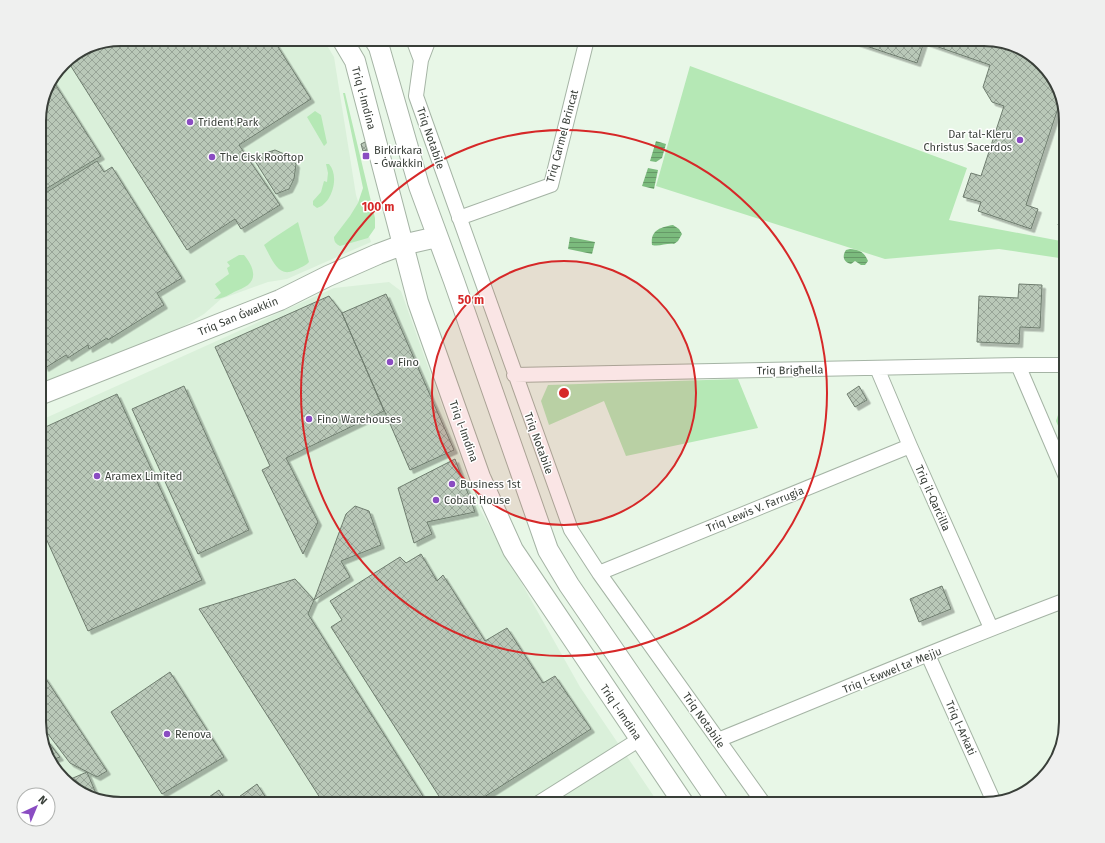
<svg xmlns="http://www.w3.org/2000/svg" width="1105" height="843" font-family="'Fira Sans',sans-serif">
<style>
.built{fill:#daf0da}
.green{fill:#b5e8b5}
.water{fill:url(#water-rules)}
.building{fill:url(#building-cross-hatch);stroke:#6f7d6f;filter:url(#shadow)}
.lines{fill:none;stroke-linecap:round;stroke-linejoin:round}
.street-casing{stroke:#a5b4a5;stroke-width:16}
.secondary-casing{stroke:#a5b4a5;stroke-width:22}
.street{stroke:#fff;stroke-width:14}
.secondary{stroke:#fff;stroke-width:20}
.ring{fill:none;stroke:#d62828;stroke-width:2}
.poi-dot{fill:#8a4cc2;stroke:#fff;stroke-width:1.5}
.labels{text-anchor:middle;stroke-width:3;stroke-linejoin:round;paint-order:stroke}
.street-label{font-size:11px;fill:#393f39;stroke:#fff}
.poi-label{font-size:11px;fill:#393f39;stroke:#fff;text-anchor:start}
.rim{fill:none;stroke:#393f39;stroke-width:2}
.centre{fill:#d62828;stroke:#fff;stroke-width:2}
.ring-label{font-size:12px;text-anchor:middle;font-weight:bold;fill:#d62828;stroke:#fff;stroke-width:3;stroke-linejoin:round;paint-order:stroke}
</style>
<defs>
<pattern id="water-rules" width="6" height="5" patternUnits="userSpaceOnUse"><rect width="6" height="5" fill="#7bbb7d"/><path d="M0 2.5h6" fill="none" stroke="#669967"/></pattern>
<pattern id="building-cross-hatch" width="8" height="8" patternUnits="userSpaceOnUse"><rect width="8" height="8" fill="#b9c8b8"/><path d="M0 0l8 8M0 8l8-8" fill="none" stroke="#97a497"/></pattern>
<filter id="shadow"><feDropShadow dx="3.5" dy="3.5" stdDeviation="0" flood-color="#0004"/></filter>
</defs>
<rect width="100%" height="100%" fill="#e8f7e7"/>
<path class="built" d="M121,39H323L334,57L356,195L371,242L287,279L268,282L221,299L204,314L184,326L67,385L39,386V116L47,85L67,60L90,45Z
M389,282L401,291L477,504L580,687L659,804H121L71,787L48,758L39,727V421L334,288Z"/>
<path class="green" d="M690,66L967,168L949,220L1066,242V259L999,249L885,259L656,186Z
M343,93H345L375,218V228L368,238L340,246C336,244 334,242 334,237L350,216L358,203L363,188Z
M315,111L321,115L327,143L324,146L307,117Z
M326,164H329C340,176 332,204 317,208L313,205V201L321,192L324,181L327,182L328,173Z
M298,222L309,262L307,264C302,267 295,271 289,272C276,274 270,255 264,245L272,239Z
M239,255H244C250,262 259,276 248,285C244,288 238,290 234,292C227,296 222,299 214,299L221,293L215,284L229,274L227,268L230,266L227,262Z
M738,379L758,428L626,456L604,401L549,425L541,401L548,385Z
M1066,407V445L1056,421L1060,409Z"/>
<path class="water" d="M656,141L666,144L662,158L656,162L650,161Z
M648,168L658,170L654,189L642,186Z
M673,225L679,229L682,234L678,241L674,244C666,243 659,247 652,245C650,230 661,227 673,225Z
M570,237L595,242L592,254L568,249Z
M850,249C860,250 864,252 868,261L865,265H861L855,261L851,264C843,262 842,256 846,250Z"/>
<path class="building" d="M121,39H273L311,99L239,145L280,205L241,229L235,219L187,250L67,60L90,45Z
M852,39H984L1034,56L1057,85L1061,99L1026,205L1038,209L1031,229L978,211L981,202L963,197L971,173L981,176L1004,106L992,102L983,87L990,65L924,42L917,63L851,41Z
M52,79L101,156L39,193V116L47,85Z
M365,142L367,150L363,151L361,144Z
M275,150L289,156L296,164L294,179L289,189L276,194L255,161L262,154Z
M97,161L104,172L112,167L182,278L157,293L164,305L108,340L107,338L89,349L88,345L68,358L66,355L45,368L44,365L39,368V197Z
M1066,202V228L1058,225Z
M1019,284L1042,285L1040,328L1020,327L1019,344L977,342L979,296L1018,298Z
M386,294L454,450L410,470L342,313Z
M329,296L342,313L384,411L286,458L318,522L303,554L262,470L270,466L215,347Z
M184,386L249,530L198,554L132,409Z
M859,386L867,400L855,407L847,394Z
M117,394L202,580L88,631L39,523V430Z
M455,459L475,512L427,522L432,534L414,543L398,488Z
M355,506L369,511L381,545L341,561L350,577L314,600L346,514Z
M421,554L437,581L443,575L485,641L507,628L543,683L555,676L591,729L473,804H444L331,627L342,620L330,601L400,557L406,563Z
M295,579L314,600L308,614L428,804H324L199,609Z
M942,586L951,609L919,622L910,599Z
M170,672L224,757L162,794L111,712Z
M44,676L107,771L97,777L70,763L39,722V678Z
M47,740L60,757L49,761L48,758L43,741Z
M87,772L97,796L71,787L66,781Z
M257,784L270,804H229Z
M219,790L228,804H199Z"/>
<g class="lines">
<defs>
<path id="street" d="M413,39L421,60L416,96L571,530L599,573L764,804
M421,60L429,39
M459,218L551,185L587,39
M1018,365L1066,477
M877,368L910,446L991,628
M514,375L1018,365H1066
M599,573L910,446
M928,655L994,802
M718,740C834,693 949,644 1066,600
M537,804L640,739"/>
<path id="secondary" d="M342,39L355,61L418,302L480,477L513,550L684,804
M374,39L379,47L419,186L454,281L548,550L569,585L719,804
M39,395L280,300L328,276L378,254L402,245L437,237"/>
</defs>
<use href="#street" class="street-casing"/>
<use href="#secondary" class="secondary-casing"/>
<use href="#street" class="street"/>
<use href="#secondary" class="secondary"/>
</g>
<circle cx="564" cy="393" r="132" fill="#d62828" fill-opacity=".12"/>
<g class="ring">
<circle cx="564" cy="393" r="132"/>
<circle cx="564" cy="393" r="263"/>
</g>
<g class="poi-dot">
<circle cx="190" cy="122" r="4"/>
<circle cx="1020" cy="140" r="4"/>
<rect x="362" y="152" width="8" height="8" rx="2"/>
<circle cx="212" cy="157" r="4"/>
<circle cx="390" cy="362" r="4"/>
<circle cx="309" cy="419" r="4"/>
<circle cx="97" cy="476" r="4"/>
<circle cx="452" cy="484" r="4"/>
<circle cx="436" cy="500" r="4"/>
<circle cx="167" cy="734" r="4"/>
</g>
<g class="labels">
<g class="street-label">
<text transform="translate(364 98) rotate(75)" y="4">Triq l-Imdina</text>
<text transform="translate(562 136) rotate(-75)" y="4">Triq Carmel Brincat</text>
<text transform="translate(431 138) rotate(71)" y="4">Triq Notabile</text>
<text transform="translate(238 316) rotate(-22)" y="4">Triq San Ġwakkin</text>
<text transform="translate(790 370) rotate(-1)" y="4">Triq Brigħella</text>
<text transform="translate(464 431) rotate(70)" y="4">Triq l-Imdina</text>
<text transform="translate(539 443) rotate(70)" y="4">Triq Notabile</text>
<text transform="translate(933 498) rotate(66)" y="4">Triq il-Qarċilla</text>
<text transform="translate(755 509) rotate(-22)" y="4">Triq Lewis V. Farrugia</text>
<text transform="translate(892 670) rotate(-22)" y="4">Triq l-Ewwel ta' Mejju</text>
<text transform="translate(621 712) rotate(56)" y="4">Triq l-Imdina</text>
<text transform="translate(704 720) rotate(55)" y="4">Triq Notabile</text>
<text transform="translate(961 728) rotate(66)" y="4">Triq l-Arkati</text>
</g>
<g class="poi-label">
<text x="198" y="126">Trident Park</text>
<text x="1012" y="138" text-anchor="end">Dar tal-Kleru<tspan x="1012" dy="13">Christus Sacerdos</tspan></text>
<text x="374" y="154">Birkirkara<tspan x="374" dy="13">- Ġwakkin</tspan></text>
<text x="220" y="161">The Cisk Rooftop</text>
<text x="398" y="366">Fino</text>
<text x="317" y="423">Fino Warehouses</text>
<text x="105" y="480">Aramex Limited</text>
<text x="460" y="488">Business 1st</text>
<text x="444" y="504">Cobalt House</text>
<text x="175" y="738">Renova</text>
</g>
</g>
<path d="M0 0H1105V843H0ZM121 46H984A75 75 0 0 1 1059 121V722A75 75 0 0 1 984 797H121A75 75 0 0 1 46 722V121A75 75 0 0 1 121 46Z" fill="#eff0ef" fill-rule="evenodd"/>
<path class="rim" d="M121 46H984A75 75 0 0 1 1059 121V722A75 75 0 0 1 984 797H121A75 75 0 0 1 46 722V121A75 75 0 0 1 121 46Z"/>
<circle cx="564" cy="393" r="6" class="centre"/>
<g class="ring-label">
<text x="378" y="211">100 m</text>
<text x="471" y="304">50 m</text>
</g>
<g transform="translate(36 807) rotate(44)"><circle r="19" fill="#ffffff" stroke="#b0b2b0"/>
<path d="M0-3L7 15L0 10L-7 15Z" fill="#8a4cc2"/>
<text y="-6" font-size="11" font-weight="bold" text-anchor="middle" fill="#393f39">N</text>
</g>
</svg>
